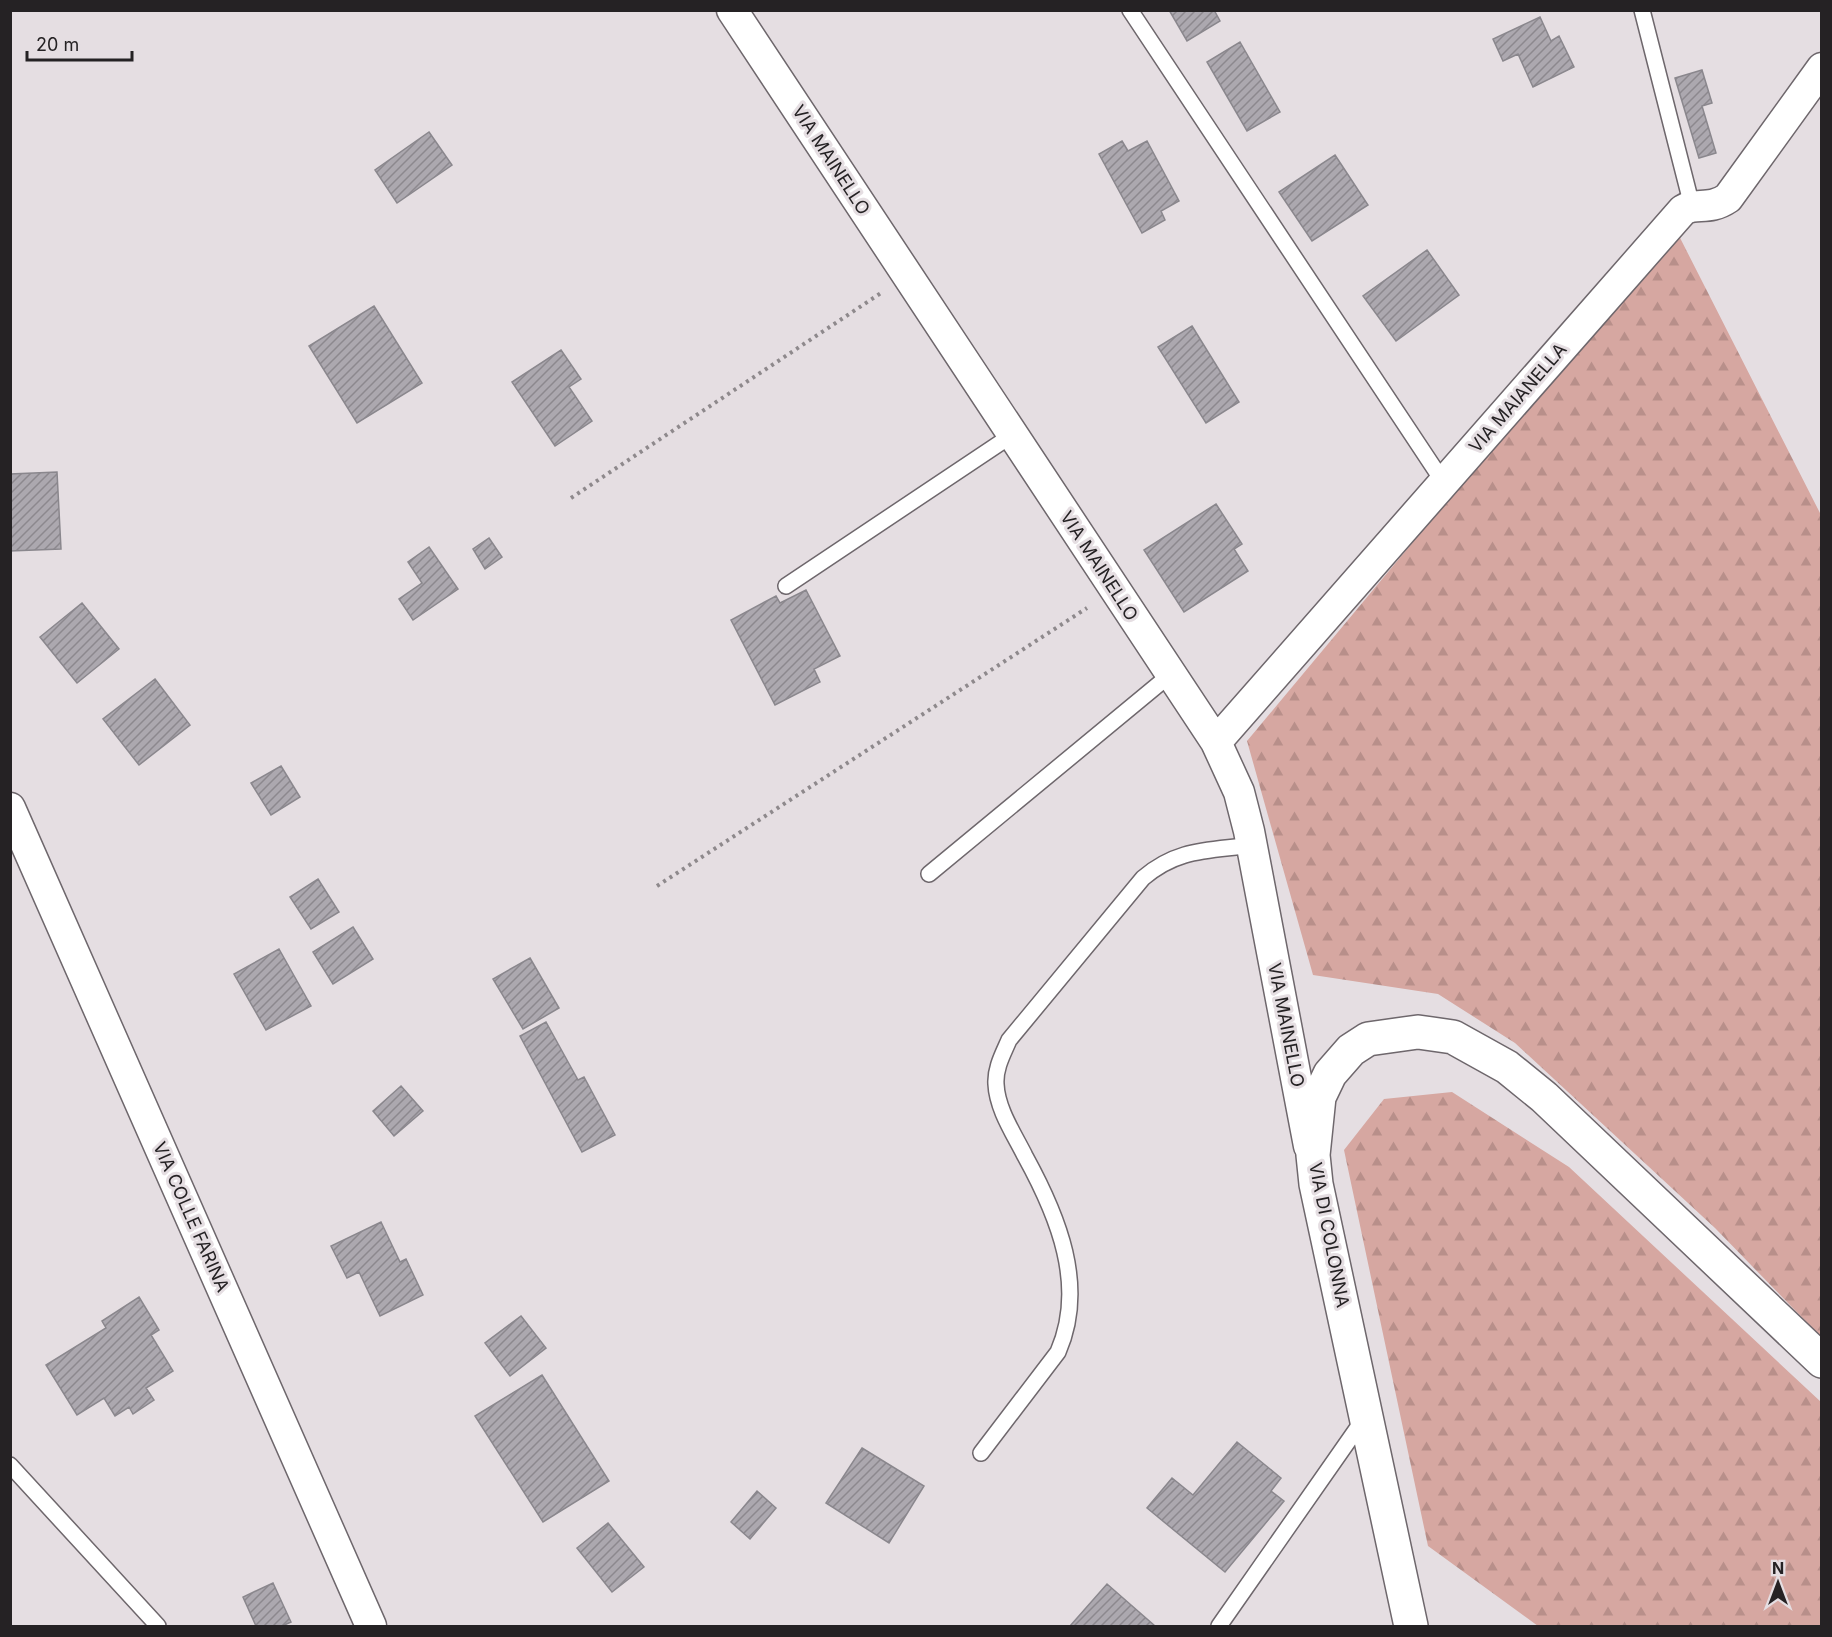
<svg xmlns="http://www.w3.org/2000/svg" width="1832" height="1637" font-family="Inter,sans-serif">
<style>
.forest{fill:url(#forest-firs)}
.building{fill:url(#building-hatch);stroke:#8a878d;stroke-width:1.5}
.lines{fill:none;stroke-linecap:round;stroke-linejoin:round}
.service-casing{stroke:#6e676c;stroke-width:18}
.minor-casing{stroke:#6e676c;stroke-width:33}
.tertiary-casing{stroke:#6e676c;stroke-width:36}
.path{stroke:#8e898c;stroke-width:4;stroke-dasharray:3 4.5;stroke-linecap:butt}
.service{stroke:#fff;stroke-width:15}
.minor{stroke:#fff;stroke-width:30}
.tertiary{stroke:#fff;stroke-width:33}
.labels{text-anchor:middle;stroke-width:6;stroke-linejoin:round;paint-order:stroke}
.street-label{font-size:18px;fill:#252224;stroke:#e5dee2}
</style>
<defs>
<pattern id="forest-firs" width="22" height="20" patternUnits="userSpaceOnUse" patternTransform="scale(1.5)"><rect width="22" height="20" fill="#d6a7a1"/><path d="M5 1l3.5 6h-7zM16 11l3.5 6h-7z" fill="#b88f8a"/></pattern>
<pattern id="building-hatch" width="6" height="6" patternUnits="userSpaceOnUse" patternTransform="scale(1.5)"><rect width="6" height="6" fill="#aca8af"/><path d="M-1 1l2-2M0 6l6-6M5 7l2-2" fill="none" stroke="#8c888e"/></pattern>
</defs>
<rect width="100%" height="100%" fill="#e5dee2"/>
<path class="forest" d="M1675,228L1821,515V1337L1715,1228L1515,1043L1438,994L1313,975L1247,741Z
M1452,1092L1569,1167L1821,1402V1626H1538L1428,1546L1344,1150L1384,1099Z"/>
<path class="building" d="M1169,10H1214L1220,21L1187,41Z
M1540,17L1551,41L1559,36L1574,67L1533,87L1518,54L1503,61L1493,39Z
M1240,42L1280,112L1247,131L1207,62Z
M1702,70L1712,103L1702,106L1716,153L1699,158L1675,78Z
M429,132L452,165L397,203L375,170Z
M1122,141L1128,151L1147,141L1179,201L1161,211L1165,220L1142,233L1099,154Z
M1335,155L1368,205L1312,241L1279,192Z
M1427,250L1459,295L1396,341L1363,296Z
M374,306L422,383L357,423L309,346Z
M1192,326L1239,402L1206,423L1158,347Z
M561,350L581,379L569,387L592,421L555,446L512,382Z
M57,472L61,549L10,551V474Z
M1216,504L1242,544L1234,549L1248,571L1184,612L1144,550Z
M489,538L502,557L485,569L473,549Z
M429,547L458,589L413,620L399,599L422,583L408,562Z
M806,590L840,656L814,669L820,682L775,705L731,620L776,596L780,603Z
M82,603L119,649L77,683L40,637Z
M155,679L190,725L139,765L103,719Z
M281,766L300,797L271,815L251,783Z
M318,879L339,912L311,929L290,897Z
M353,927L373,959L333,984L313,952Z
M279,949L311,1006L266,1030L234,974Z
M530,958L559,1008L523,1029L493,979Z
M546,1022L578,1080L584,1077L615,1135L582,1152L520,1036Z
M401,1086L423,1111L394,1136L373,1111Z
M381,1222L400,1262L406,1259L423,1295L380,1316L359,1272L347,1278L331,1246Z
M139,1297L159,1330L151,1335L173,1371L146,1388L154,1400L133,1414L129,1407L115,1416L104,1398L77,1415L46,1365L106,1328L102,1321Z
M521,1316L546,1348L510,1376L485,1343Z
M542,1375L609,1481L543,1522L475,1416Z
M1237,1442L1281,1478L1271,1491L1284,1501L1225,1572L1147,1508L1172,1478L1193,1495Z
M862,1448L924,1486L889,1543L826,1503Z
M757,1491L776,1508L750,1539L731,1522Z
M608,1523L644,1567L612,1592L577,1548Z
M273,1583L291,1622L282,1626H256L243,1597Z
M1107,1584L1155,1626H1070Z"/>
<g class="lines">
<defs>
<path id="service" d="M1130,10L1444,483
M1642,10L1692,206
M786,586L1012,435
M929,874L1171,674
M981,1453L1058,1352C1087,1286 1058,1216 1025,1156C1014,1134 997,1109 996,1084C995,1068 1003,1054 1009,1040L1143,878C1178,848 1209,851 1252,845
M10,1465L158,1626
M1219,1626L1363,1420"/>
<path id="minor" d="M732,10L1216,742L1239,792L1249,831L1309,1146
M1216,742L1683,210C1696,202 1709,211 1728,198L1822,68
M10,808L371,1626"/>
<path id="tertiary" d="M1411,1626L1316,1184L1313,1155L1319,1097L1330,1074L1351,1050L1368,1039L1418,1032L1453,1037L1507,1067L1544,1097L1822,1361"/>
</defs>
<use href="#service" class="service-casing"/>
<use href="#minor" class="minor-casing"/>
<use href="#tertiary" class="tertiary-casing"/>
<path class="path" d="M571,498L881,293
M657,886L1087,608"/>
<use href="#service" class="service"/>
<use href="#minor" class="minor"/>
<use href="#tertiary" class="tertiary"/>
</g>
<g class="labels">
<g class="street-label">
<text transform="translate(831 160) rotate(57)" y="6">VIA MAINELLO</text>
<text transform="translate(1518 398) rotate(-49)" y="6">VIA MAIANELLA</text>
<text transform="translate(1099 566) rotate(57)" y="6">VIA MAINELLO</text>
<text transform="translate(1286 1025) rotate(79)" y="6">VIA MAINELLO</text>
<text transform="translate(191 1217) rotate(66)" y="6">VIA COLLE FARINA</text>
<text transform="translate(1329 1235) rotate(79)" y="6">VIA DI COLONNA</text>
</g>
</g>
<rect width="1832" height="1637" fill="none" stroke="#252224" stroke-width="24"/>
<g transform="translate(1778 1583)" stroke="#e5dee2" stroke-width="4.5" paint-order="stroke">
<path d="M0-4.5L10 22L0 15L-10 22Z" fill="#252224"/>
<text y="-9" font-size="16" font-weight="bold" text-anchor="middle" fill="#252224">N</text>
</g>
<path d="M27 51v9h105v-9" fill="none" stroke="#252224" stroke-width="3"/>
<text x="36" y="51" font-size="18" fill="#252224" stroke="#e5dee2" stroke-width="4.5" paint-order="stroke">20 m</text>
</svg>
